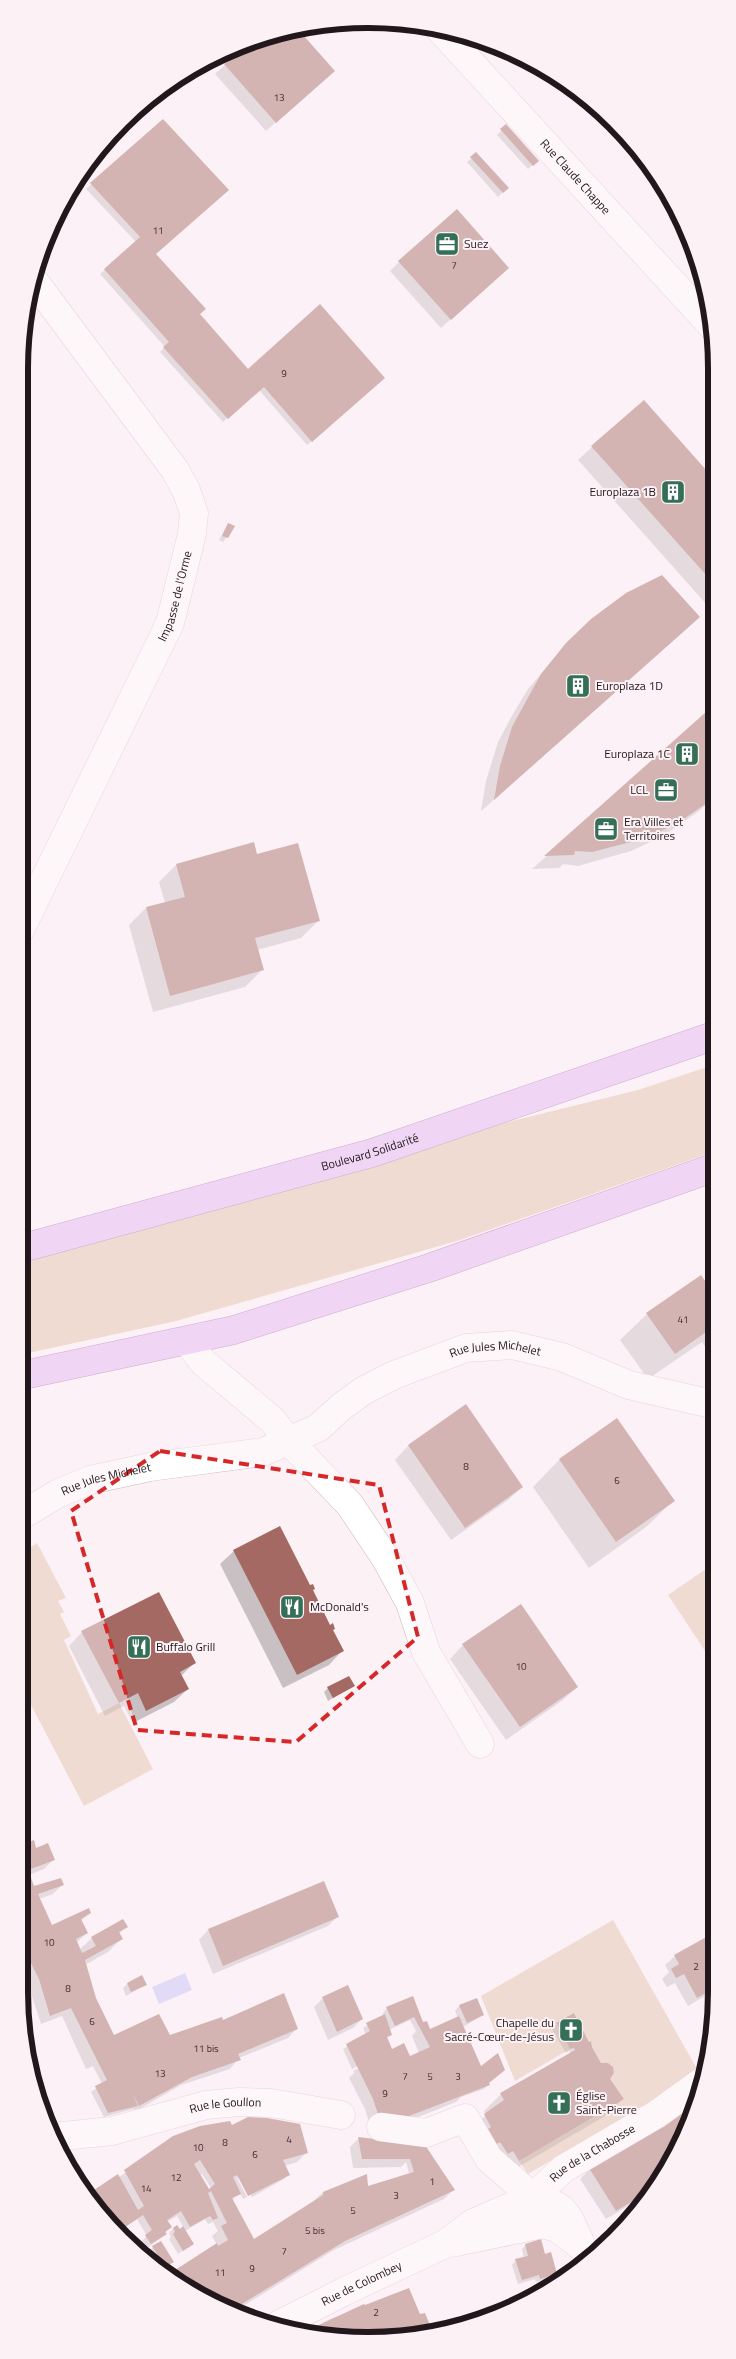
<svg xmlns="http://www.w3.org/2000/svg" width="736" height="2359" font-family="'Titillium Web',sans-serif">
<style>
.green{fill:#e0c1a6}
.water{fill:#c2c2fa}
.shadow{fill:#0003;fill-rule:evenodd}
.building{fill:#a46962;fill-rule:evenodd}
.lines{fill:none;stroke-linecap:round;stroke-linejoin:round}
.minor-casing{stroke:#ceb4be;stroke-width:29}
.major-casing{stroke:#945ea0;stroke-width:29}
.minor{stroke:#fff;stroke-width:28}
.major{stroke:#e3b5f1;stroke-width:28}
.marked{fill:none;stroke:#d62828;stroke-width:4;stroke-dasharray:10 6;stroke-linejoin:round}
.labels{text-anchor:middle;stroke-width:4;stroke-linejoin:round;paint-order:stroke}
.number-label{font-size:10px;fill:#422c2e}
.street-label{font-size:12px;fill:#22181c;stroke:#fcf1f5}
.poi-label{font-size:12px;fill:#22181c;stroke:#fcf1f5;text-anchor:start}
.rim{fill:none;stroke:#22181c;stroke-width:6}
</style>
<rect width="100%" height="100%" fill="#fcf1f5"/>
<path class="green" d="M716,1064V1151L457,1241L176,1321L19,1355V1263L374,1166L500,1124L638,1090Z
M37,1543L66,1598L58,1601L64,1612L60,1614L71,1636L64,1640L98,1714L119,1703L153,1769L84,1806L19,1682V1554Z
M716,1562L717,1669L668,1595Z
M613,1920L697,2069L641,2108L528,2174L519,2161L624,2099L610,2079L614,2073L613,2067L608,2063H601L592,2047L591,2041L589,2042L574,2013L556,2024L570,2049L515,2081L481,1996Z"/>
<path class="water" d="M185,1973L192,1990L159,2004L152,1987Z"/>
<path class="shadow" d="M295,27L333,71L266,131L215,74L253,40Z
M162,120L155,255L198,314L248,371L379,382L307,445L259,390L223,422L160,352L165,347L100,274L136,242L86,189Z
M506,126L537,161L528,169L497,135Z
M476,154L507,188L498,197L467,162Z
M399,262L498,277L441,328L390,271Z
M592,447L715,481V614L578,460Z
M228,524L227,537L223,542L219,540Z
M19,547L21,556L19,558Z
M685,630L481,811L486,781L498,742L513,714L528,689L567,644Z
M715,707V796L699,811L663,836L631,851L578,866L563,864L559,868L532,869Z
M253,844L256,855L318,921L301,938L257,950L263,969L245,987L153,1012L129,925L146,908L165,903L159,882L176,865Z
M716,1281V1346L709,1352L702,1342L648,1379L620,1340L647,1314L708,1287Z
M466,1406L522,1487L508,1500L451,1540L395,1460L408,1446Z
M617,1420L673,1501L646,1527L589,1568L533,1487L559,1460Z
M234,1551L311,1591L342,1651L329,1665L283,1688L220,1564Z
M82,1632L194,1663L181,1676L188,1689L174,1702L133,1723L124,1706L105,1716L69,1646Z
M463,1645L577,1687L563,1700L506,1740L450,1659Z
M353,1686L328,1701L324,1692L328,1688Z
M33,1842L36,1849L53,1860L44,1869L29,1875L33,1887L62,1885L53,1894L39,1899L51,1926L89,1913L81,1921L87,1933L76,1943L79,1950L92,1938L126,1927L119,1934L121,1939L108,1952L85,1965L95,1998L113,2037L169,2036L223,2021L297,2028L288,2038L239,2058L230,2069L181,2085L136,2111L133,2109L104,2117L91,2092L102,2084L93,2066L86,2069L62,2016L41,2024L30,1990L25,1992L19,1979V1848Z
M323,1883L337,1917L328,1926L213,1974L199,1940L208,1930Z
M717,1932V1982L705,1996L688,2006L675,1983L667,1987L662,1979L669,1972L665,1965L675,1956Z
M127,1984L145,1985L126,1996L123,1988Z
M412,1997L423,2023L430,2030L458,2018L455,2011L459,2006L476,1999L483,2015L463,2027L488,2085L484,2089L461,2097L456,2102L398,2125L371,2129L365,2109L349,2078L354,2073L353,2071L372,2062V2059L352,2069L343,2049L366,2035L363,2028L384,2016L383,2013L387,2008ZM410,2020L416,2031L412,2036L419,2053L409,2058L392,2051L386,2039L391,2034L389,2030Z
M323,1998L362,2019L353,2028L328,2040L314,2007Z
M557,2024L591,2048L623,2099L605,2116L501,2177L468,2133L486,2115L484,2111L501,2094L571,2054L569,2051L566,2053L552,2029Z
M698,2101L691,2124L659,2185L653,2191L606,2219L580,2179L590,2169L642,2139Z
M232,2126L306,2153L297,2162L284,2166L288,2175L284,2179L252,2197L240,2178H237L247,2197L243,2199L240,2193L232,2200L253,2241L313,2202L322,2193L366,2175L367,2187L409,2173L406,2162L401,2167L353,2168L350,2147L359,2138L424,2147L453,2190L444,2199L334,2250L235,2311L213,2304L158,2270L149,2251L153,2247L172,2262L164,2269L168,2276L217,2245L212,2236L218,2231L213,2222L208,2224L205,2219L185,2231L193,2243L178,2254L169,2239L171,2237L169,2233L173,2229L177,2227L180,2230L184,2228L177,2216L167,2222L166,2234L147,2248L142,2241L147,2236L137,2219L118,2233L106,2221L89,2195L118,2178L174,2137ZM202,2174L211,2188L208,2190L199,2176Z
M526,2245L545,2255L555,2273L551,2278L536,2282L535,2279L518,2284L512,2265L516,2260L524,2258L522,2249Z
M399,2293L429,2325L424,2329L410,2336L391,2339L323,2337L306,2332L330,2319Z"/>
<path class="building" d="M296,27L335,71L276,123L224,64L250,41Z
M163,119L229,190L156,254L206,309L200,314L248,369L320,304L385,378L312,442L264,387L228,419L163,347L169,342L104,269L140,237L90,183Z
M506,124L539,161L533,166L500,129Z
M476,152L509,188L503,193L470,157Z
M457,209L509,268L451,320L398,261Z
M644,400L715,480V585L591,446Z
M228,523L235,526L228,538L222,536Z
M662,575L700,617L494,800L500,766L512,727L541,674L566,643L591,619L626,593Z
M715,704L714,798L678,823L646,838L592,852L575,851L574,855L544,856Z
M254,842L257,854L298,843L320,921L255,938L264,970L170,996L146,907L185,897L176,864Z
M701,1275L708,1285L716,1279V1325L675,1354L646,1313Z
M466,1404L523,1487L465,1528L408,1445Z
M617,1418L675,1501L616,1542L559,1459Z
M280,1526L310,1585L313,1584L315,1589L313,1590L330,1625L333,1623L335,1629L333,1630L344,1651L297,1675L233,1550Z
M159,1592L196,1663L180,1672L189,1689L146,1711L138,1693L119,1703L81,1631Z
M521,1604L578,1687L520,1727L462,1644Z
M349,1676L355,1686L333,1698L327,1687Z
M34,1840L36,1848L48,1843L55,1860L28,1870L34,1886L61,1878L64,1885L38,1894L52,1925L89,1908L91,1913L81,1919L88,1933L76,1939L82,1953L96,1946L91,1937L123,1919L128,1927L119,1932L123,1939L85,1960L96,1998L114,2035L159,2014L170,2035L222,2017L223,2020L284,1993L298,2029L238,2054L241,2060L192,2077L139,2106L132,2093L138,2106L108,2113L95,2086L107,2080L71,2008L50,2016L39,1979L19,1939V1846Z
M324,1881L339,1917L223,1966L208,1929Z
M717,1931V1980L713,1982L716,1987L697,1998L684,1974L676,1978L671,1969L679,1964L674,1955Z
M142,1975L147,1985L131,1992L127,1983Z
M348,1985L363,2019L337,2032L322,1997Z
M413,1996L423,2022L427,2021L430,2029L459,2016L481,2066L498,2053L505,2070L489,2083L490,2085L409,2116L380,2120L373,2099L346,2044L370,2031L366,2023L385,2014L392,2035L387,2037L392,2049L404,2043L410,2056L430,2047L414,2017L395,2026L386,2007Z
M477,1998L484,2015L467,2023L459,2005Z
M574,2013L589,2042L591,2041L592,2047L601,2063H608L613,2067L614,2073L610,2079L624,2099L519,2161L513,2151L508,2154L500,2142L493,2146L485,2131L491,2127L484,2114L504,2100L500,2093L502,2092L575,2050L574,2048L570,2049L556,2023Z
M698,2099L691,2124L659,2185L616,2211L589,2168Z
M248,2117L267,2118L300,2124L308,2153L283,2160L290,2175L248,2196L237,2175L233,2177L241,2194L232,2198L254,2239L323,2195V2192L367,2174L368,2186L414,2172L410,2159H362L358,2137L425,2145L455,2190L345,2241L232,2310L213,2304L157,2269L164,2265L152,2246L161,2241L174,2262L165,2267L169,2274L217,2243L218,2246L228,2240L221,2226L227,2223L211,2191L208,2193L218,2218L213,2220L210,2216L190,2227L181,2211L167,2220L172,2227L165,2232L167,2234L151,2244L145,2235L152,2230L143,2215L119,2231L115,2225L112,2227L106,2221L88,2194L118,2174L138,2210L144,2206L124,2170L173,2136L200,2126L230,2121L232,2125ZM200,2160L215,2184L209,2189L194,2164Z
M177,2225L180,2229L183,2226L194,2244L183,2251L173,2234L175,2232L173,2228Z
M541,2239L545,2254L551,2252L557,2274L540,2279L539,2275L522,2280L515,2259L528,2256L525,2244Z
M409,2288L420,2314L425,2313L430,2325L402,2338L391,2339L323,2337L304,2332L364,2304L365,2305Z"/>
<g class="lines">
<defs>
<g id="minor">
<path id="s1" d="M436,25L714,328"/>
<path id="s2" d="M19,932L170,623L192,534L194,513L186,490L175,470L32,278"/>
<path d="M187,1341L203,1362L272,1420L289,1441L350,1505L386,1559L410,1603L426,1652L480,1744"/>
<path id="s3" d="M19,1517L57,1494L90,1480L150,1467L263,1452L318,1428L341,1407L363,1391L394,1375L466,1348L512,1345L562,1357L629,1385L716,1405"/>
<path d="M381,2127L426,2133L465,2118L489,2159L533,2197L543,2224"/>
<path id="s4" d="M53,2137L112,2131L206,2105L239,2102L271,2103L341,2115"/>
<path d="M533,2197C567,2206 566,2212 580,2242"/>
<path d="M456,2242L543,2224L557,2228L581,2246"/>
<path id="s5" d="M280,2324L345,2291L445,2244L473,2223L533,2197L563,2169L657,2114L704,2080"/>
</g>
<g id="major">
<path id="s6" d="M19,1249L372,1153L716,1035"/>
<path d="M19,1376L234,1330L429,1268L716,1167"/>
</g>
</defs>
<use href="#minor" class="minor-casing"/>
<use href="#major" class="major-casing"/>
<use href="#minor" class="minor"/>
<use href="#major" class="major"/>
</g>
<path d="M0 0H736V2359H0ZM160,1451L379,1485L418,1637L296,1742L137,1730L71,1511Z" fill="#fcf1f5" fill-opacity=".55" fill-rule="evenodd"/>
<path class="marked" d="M160,1451L379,1485L418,1637L296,1742L137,1730L71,1511Z"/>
<defs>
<symbol id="office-square" viewBox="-11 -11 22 22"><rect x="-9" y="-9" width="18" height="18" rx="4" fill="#356f58" stroke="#fcf1f5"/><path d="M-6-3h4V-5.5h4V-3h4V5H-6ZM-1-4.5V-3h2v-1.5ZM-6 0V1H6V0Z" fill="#fff"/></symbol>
<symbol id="building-square" viewBox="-11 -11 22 22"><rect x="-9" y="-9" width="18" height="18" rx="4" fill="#356f58" stroke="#fcf1f5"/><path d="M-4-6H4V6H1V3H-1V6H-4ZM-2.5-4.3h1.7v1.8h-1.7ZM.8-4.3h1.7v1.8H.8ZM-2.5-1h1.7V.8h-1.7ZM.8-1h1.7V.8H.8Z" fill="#fff"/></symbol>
<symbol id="restaurant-square" viewBox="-11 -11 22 22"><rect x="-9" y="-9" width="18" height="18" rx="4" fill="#356f58" stroke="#fcf1f5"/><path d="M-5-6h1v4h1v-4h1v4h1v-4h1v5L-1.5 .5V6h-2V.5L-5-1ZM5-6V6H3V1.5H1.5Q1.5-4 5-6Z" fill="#fff"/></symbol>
<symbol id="church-square" viewBox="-11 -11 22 22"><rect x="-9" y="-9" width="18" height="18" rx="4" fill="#356f58" stroke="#fcf1f5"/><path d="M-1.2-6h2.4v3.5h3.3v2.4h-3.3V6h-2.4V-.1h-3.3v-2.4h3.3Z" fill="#fff"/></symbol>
</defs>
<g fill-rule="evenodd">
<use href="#office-square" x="433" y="230" width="28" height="28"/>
<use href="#building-square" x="659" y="478" width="28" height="28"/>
<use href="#building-square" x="564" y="672" width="28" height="28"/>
<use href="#building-square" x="673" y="740" width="28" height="28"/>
<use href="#office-square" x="652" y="776" width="28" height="28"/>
<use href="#office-square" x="592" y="815" width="28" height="28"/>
<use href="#restaurant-square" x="278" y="1593" width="28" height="28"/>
<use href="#restaurant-square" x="125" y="1633" width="28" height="28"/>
<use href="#church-square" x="557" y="2016" width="28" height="28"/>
<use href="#church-square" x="545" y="2089" width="28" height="28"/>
</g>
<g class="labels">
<g class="number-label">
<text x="279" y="101">13</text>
<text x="158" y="234">11</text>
<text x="454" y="269">7</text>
<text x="284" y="377">9</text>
<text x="683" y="1323">41</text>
<text x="466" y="1470">8</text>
<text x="617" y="1484">6</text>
<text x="521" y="1670">10</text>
<text x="49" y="1946">10</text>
<text x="696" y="1970">2</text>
<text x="68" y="1992">8</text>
<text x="92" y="2025">6</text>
<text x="206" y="2052">11 bis</text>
<text x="160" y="2077">13</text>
<text x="405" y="2080">7</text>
<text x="430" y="2080">5</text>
<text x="458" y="2080">3</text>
<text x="385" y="2097">9</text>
<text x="289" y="2143">4</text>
<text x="225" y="2146">8</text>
<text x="198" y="2151">10</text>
<text x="255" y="2158">6</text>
<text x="176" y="2181">12</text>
<text x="432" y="2185">1</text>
<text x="146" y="2192">14</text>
<text x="396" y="2199">3</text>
<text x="353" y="2214">5</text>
<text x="315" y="2234">5 bis</text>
<text x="284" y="2255">7</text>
<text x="252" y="2272">9</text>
<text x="220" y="2276">11</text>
<text x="376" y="2316">2</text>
</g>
<g class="street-label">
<text dy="4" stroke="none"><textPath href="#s1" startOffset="206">Rue Claude Chappe</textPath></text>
<text dy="4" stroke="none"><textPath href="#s2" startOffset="371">Impasse de l'Orme</textPath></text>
<text dy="4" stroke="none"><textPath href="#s6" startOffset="364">Boulevard Solidarité</textPath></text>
<text dy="4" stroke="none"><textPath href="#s3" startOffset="515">Rue Jules Michelet</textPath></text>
<text dy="4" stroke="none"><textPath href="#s3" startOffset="96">Rue Jules Michelet</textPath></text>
<text dy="4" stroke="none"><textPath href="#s4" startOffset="176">Rue le Goullon</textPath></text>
<text dy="4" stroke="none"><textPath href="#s5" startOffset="358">Rue de la Chabosse</textPath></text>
<text dy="4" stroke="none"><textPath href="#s5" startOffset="91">Rue de Colombey</textPath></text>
</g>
<g class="poi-label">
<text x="464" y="248">Suez</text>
<text x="656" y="496" text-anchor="end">Europlaza 1B</text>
<text x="596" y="690">Europlaza 1D</text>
<text x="670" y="758" text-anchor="end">Europlaza 1C</text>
<text x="648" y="794" text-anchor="end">LCL</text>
<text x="624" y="826">Era Villes et<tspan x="624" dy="14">Territoires</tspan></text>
<text x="310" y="1611">McDonald's</text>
<text x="156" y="1651">Buffalo Grill</text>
<text x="554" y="2027" text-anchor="end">Chapelle du<tspan x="554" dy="14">Sacré-Cœur-de-Jésus</tspan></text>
<text x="576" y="2100">Église<tspan x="576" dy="14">Saint-Pierre</tspan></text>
</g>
</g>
<path d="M0 0H736V2359H0ZM368 28H368A340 340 0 0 1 708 368V1992A340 340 0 0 1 368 2332H368A340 340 0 0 1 28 1992V368A340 340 0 0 1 368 28Z" fill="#fcf1f5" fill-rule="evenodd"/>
<path class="rim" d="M368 28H368A340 340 0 0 1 708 368V1992A340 340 0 0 1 368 2332H368A340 340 0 0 1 28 1992V368A340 340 0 0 1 368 28Z"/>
</svg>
